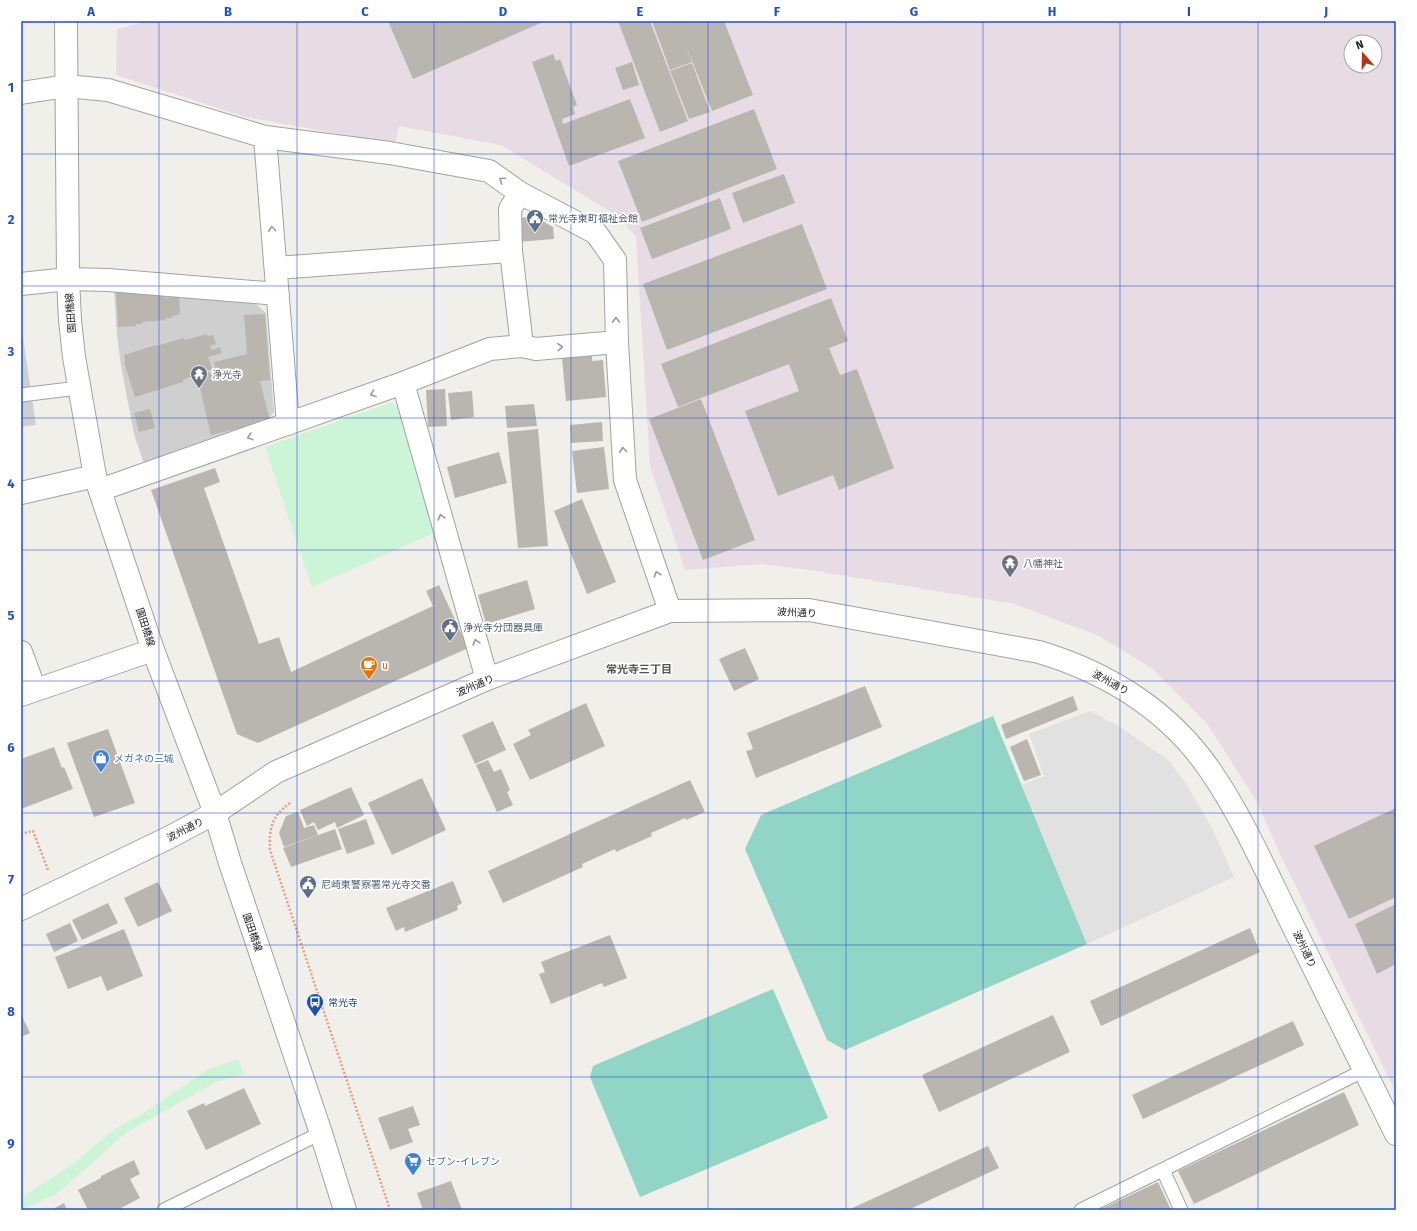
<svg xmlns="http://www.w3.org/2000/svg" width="1417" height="1231" font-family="'Fira Sans','Noto Sans JP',sans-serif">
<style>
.industrial{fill:#e8dce4;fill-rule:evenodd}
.religious{fill:#cfcfcf}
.park{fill:#ccf4d6}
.pitch{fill:#91d5c6}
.parking{fill:#e1e1e1}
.building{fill:#b9b5af}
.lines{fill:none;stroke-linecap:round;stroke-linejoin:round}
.service-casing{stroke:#a2a2a2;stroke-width:15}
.minor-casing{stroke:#a2a2a2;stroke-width:24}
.tertiary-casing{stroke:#a2a2a2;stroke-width:24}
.path{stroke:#ea9c80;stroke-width:2.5;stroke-dasharray:2 2;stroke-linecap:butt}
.service{stroke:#fff;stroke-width:13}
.minor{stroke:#fff;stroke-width:22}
.tertiary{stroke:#fff;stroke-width:22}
.oneway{stroke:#9b9b9b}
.grid{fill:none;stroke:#1d4ed8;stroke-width:1;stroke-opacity:0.55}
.labels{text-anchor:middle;stroke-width:3.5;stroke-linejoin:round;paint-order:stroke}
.service-label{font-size:10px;fill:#4e5e75;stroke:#fff;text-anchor:start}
.street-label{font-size:10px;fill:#212121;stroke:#fff}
.worship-label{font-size:10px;fill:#5b616d;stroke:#fff;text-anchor:start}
.food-label{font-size:10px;fill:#c56008;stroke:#fff;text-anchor:start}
.shop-label{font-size:10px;fill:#366cbe;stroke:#fff;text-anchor:start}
.transit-label{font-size:10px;fill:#164399;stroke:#fff;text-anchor:start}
.neighbourhood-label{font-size:11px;font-weight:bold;fill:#545454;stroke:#fff}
.neatline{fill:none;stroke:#1d4ed8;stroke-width:1.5}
.grid-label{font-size:13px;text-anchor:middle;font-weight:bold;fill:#1d4ed8}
</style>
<rect width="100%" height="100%" fill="#f0efe9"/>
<path class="industrial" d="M148,21H1396V1093L1280,854L1257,802L1208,725L1153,669L1099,636L1015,604L810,570L762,564L685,570L650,466L636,237L619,217L501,145L399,126L395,144L245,117L116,75L117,29ZM1351,42H1375V66H1351Z"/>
<path class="religious" d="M114,289L256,304L266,313L274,412L268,419L144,464L134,434L121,366L117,335Z
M21,324L36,425L21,427Z"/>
<path class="park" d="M390,403L398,407L434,533L312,587L265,447Z
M238,1059L244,1074L216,1082L127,1132L58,1193L21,1210V1198L73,1164L116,1128L139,1116L207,1070Z"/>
<path class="pitch" d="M993,716L1087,944L845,1050L827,1040L745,849L761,815Z
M773,989L828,1118L640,1197L590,1077L593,1066Z"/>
<path class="parking" d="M1090,711L1120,727L1168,760L1185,782L1211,826L1234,877L1087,944L1022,785L1044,776L1029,734Z"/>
<path class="building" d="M388,21H545L413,79Z
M618,21H650L688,121L660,132Z
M652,21H724L753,95L712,111L683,38L692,62L670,70Z
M553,54L556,61L560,59L577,105L573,107L575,114L562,119L563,124L630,99L645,138L569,166L532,62Z
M632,62L639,85L623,90L615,68Z
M692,63L710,112L689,119L670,71Z
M754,109L777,169L642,222L618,161Z
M784,174L795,203L743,223L732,193Z
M720,198L731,229L652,259L640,228Z
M534,216L553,227L554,239L517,242L515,219Z
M802,224L827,289L667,350L643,284Z
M133,292V294L142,293V295L154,294V296L164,295V298L179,297L180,314L172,316V318H165L166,320L142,322V324H136V326L118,327L116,293Z
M831,298L848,341L829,348L840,375L857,369L894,468L839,490L833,475L778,496L745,411L799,391L789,364L678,407L661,364Z
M265,314L270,380L260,381L270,421L211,435L197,375L216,371L214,362L247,354L244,315Z
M207,334V336L213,335L216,344L210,346L212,350L220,347L222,353L208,357L212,369L183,380V382L135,397L124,362L125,361L124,355L156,345V346L184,338L185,340Z
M592,355V361L603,360L606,397L566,401L562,358Z
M445,389L447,426L428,427L426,390Z
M472,391L474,417L451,420L448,393Z
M701,399L755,540L703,560L649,419Z
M534,404L537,426L507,428L505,406Z
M150,409L155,428L139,432L134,413Z
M602,422L603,441L571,443L570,425Z
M538,429L548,546L518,548L507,432Z
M604,447L609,489L577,493L572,451Z
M499,452L507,483L455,498L447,467Z
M215,468L220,482L204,488L259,644L279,637L291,672L433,606L426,591L439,585L468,648L258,743L237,734L151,490Z
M582,499L616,582L587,594L554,511Z
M527,580L535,609L486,624L478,595Z
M745,648L759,679L734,691L719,659Z
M865,686L882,727L756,778L746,751L753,749L747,733Z
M1073,696L1078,710L1006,739L1001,725Z
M586,703L605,746L530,780L513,744L531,735L528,730Z
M493,721L506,750L475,764L462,735Z
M108,729L135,803L94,817L67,743Z
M1027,739L1041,775L1024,781L1010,747Z
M54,747L62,768L64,767L73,789L21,809V759Z
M488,760L494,772L501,769L510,790L507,792L513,805L497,812L476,765Z
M422,778L446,830L392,855L368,803Z
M690,780L705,812L686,820L685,818L651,833L652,836L616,852L615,849L582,864L583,867L503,903L488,871Z
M351,787L364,815L337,828L335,822L318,830L314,822L307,826L300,810Z
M1396,808V897L1349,919L1314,846Z
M298,812L304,828L314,825L318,835L284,847L279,833L286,816Z
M366,819L375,844L347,854L338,829Z
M335,829L342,849L291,867L283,848Z
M453,881L462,903L457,906L458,910L405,932L404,927L396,931L386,908Z
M158,882L172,911L138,927L124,898Z
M108,903L118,923L82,940L72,920Z
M1396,904V964L1377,974L1355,924Z
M70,923L78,941L54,952L46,934Z
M1250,928L1260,952L1101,1026L1090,1001Z
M124,929L143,976L107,991L101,976L68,989L55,957Z
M610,935L627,978L604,987L602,983L551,1004L539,974L545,972L541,962Z
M21,1014L30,1033L21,1037Z
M1053,1015L1070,1052L939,1112L922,1075Z
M1293,1021L1304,1045L1143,1119L1132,1095Z
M244,1088L261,1124L206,1150L187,1111L204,1103L205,1106Z
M1344,1092L1359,1125L1194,1204L1178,1171Z
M413,1106L420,1125L408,1129L413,1142L390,1150L378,1118Z
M988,1146L999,1168L908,1210H848Z
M134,1160L140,1174L130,1179L140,1198L121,1208L122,1209L120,1210H88L78,1190L101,1178V1176Z
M451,1181L462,1210H423L417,1193Z
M1158,1182L1171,1210H1099Z
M64,1203L67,1210H51Z"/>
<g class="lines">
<defs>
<path id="service" d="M21,395L78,388
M1163,1170L1181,1210
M164,1210L321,1133
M1081,1210L1365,1070"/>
<path id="minor" d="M21,93L66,86L108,90L265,137L390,153L489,171L520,193L596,233L615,260L617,342L625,480L670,611
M265,137L288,424
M520,193L510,209L511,251L522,346
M276,268L511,251
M21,284L68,279L108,280L278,294
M403,383L490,349L522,346L536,349L617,342
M100,490L403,383L487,679
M21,493L95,476
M21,652L35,690
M21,695L153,650"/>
<path id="tertiary" d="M66,21L68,279L70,320L74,357L95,476L153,650L215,813L230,863L321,1133L345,1210
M21,909L168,838L215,813L276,772L487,679L670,611L809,610L1039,652C1109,673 1171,712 1212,773C1245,822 1269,878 1295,930C1329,998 1363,1066 1396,1134"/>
</defs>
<use href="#service" class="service-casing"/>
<use href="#minor" class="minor-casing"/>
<use href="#tertiary" class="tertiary-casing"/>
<path class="path" d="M290,803C272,816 269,827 270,850L390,1210
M21,834L33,831L48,870"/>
<use href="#service" class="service"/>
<use href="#minor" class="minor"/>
<use href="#tertiary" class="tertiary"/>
</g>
<defs><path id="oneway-chevron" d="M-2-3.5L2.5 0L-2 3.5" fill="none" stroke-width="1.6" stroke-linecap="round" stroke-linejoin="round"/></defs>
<g class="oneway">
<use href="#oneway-chevron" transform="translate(502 180) rotate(-145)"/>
<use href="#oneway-chevron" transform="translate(272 229) rotate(-95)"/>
<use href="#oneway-chevron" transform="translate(616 320) rotate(-91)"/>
<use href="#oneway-chevron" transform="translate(560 347) rotate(-5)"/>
<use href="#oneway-chevron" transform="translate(373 394) rotate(160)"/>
<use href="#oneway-chevron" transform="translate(250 437) rotate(161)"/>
<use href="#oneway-chevron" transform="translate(623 450) rotate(-94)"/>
<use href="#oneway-chevron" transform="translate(441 517) rotate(-106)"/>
<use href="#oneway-chevron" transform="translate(657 574) rotate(-109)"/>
<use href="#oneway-chevron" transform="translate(476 642) rotate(-106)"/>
</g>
<path class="grid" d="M159,21V1210M297,21V1210M434,21V1210M571,21V1210M708,21V1210M846,21V1210M983,21V1210M1120,21V1210M1258,21V1210M21,154H1396M21,286H1396M21,418H1396M21,550H1396M21,681H1396M21,813H1396M21,945H1396M21,1077H1396"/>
<defs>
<symbol id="civic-pin" viewBox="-11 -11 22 30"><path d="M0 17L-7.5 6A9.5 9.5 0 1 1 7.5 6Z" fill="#5c6f8a" stroke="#fff"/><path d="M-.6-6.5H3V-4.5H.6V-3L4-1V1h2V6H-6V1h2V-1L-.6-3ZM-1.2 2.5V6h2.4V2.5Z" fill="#fff"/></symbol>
<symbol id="temple-pin" viewBox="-11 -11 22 30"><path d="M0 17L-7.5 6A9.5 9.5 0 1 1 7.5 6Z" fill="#6b7280" stroke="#fff"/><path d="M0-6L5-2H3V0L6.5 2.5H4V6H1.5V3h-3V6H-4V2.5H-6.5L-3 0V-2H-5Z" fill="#fff"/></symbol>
<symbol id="cafe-pin" viewBox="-11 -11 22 30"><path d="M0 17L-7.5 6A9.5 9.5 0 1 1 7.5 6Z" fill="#e8710a" stroke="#fff"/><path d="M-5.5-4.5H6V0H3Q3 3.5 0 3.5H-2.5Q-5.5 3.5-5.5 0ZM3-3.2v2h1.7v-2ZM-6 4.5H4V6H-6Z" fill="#fff"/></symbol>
<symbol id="shop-pin" viewBox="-11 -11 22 30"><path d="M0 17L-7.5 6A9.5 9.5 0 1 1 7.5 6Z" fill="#3f7fe0" stroke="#fff"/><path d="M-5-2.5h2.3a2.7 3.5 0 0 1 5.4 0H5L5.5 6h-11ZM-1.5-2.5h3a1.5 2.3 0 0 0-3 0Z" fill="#fff"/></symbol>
<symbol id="bus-pin" viewBox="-11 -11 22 30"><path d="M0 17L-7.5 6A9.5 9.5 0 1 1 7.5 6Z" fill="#1a4fb4" stroke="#fff"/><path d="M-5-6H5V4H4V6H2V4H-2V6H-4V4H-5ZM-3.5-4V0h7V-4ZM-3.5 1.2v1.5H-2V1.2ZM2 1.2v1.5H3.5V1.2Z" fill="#fff"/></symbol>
<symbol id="supermarket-pin" viewBox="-11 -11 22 30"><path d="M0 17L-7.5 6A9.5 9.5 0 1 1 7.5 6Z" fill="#3f7fe0" stroke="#fff"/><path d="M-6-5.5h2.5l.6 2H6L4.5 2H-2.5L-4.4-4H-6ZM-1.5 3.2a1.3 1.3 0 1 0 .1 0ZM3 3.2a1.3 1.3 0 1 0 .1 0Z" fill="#fff"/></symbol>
</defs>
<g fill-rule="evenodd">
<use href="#civic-pin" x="525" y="208" width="20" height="27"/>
<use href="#temple-pin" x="189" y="364" width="20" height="27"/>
<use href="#temple-pin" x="1000" y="553" width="20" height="27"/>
<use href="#civic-pin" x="440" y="617" width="20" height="27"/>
<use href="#cafe-pin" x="359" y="655" width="20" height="27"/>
<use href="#shop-pin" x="91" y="748" width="20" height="27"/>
<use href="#civic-pin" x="298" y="874" width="20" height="27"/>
<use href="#bus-pin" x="305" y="992" width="20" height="27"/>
<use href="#supermarket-pin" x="403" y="1151" width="20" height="27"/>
</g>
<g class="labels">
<g class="service-label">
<text x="548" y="222">常光寺東町福祉会館</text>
<text x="463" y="631">浄光寺分団器具庫</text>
<text x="321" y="888">尼崎東警察署常光寺交番</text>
</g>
<g class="street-label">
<text transform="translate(70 313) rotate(-94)" y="4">園田橋線</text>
<text transform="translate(797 612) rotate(3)" y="4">波州通り</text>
<text transform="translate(146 627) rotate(72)" y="4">園田橋線</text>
<text transform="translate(1111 682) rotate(29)" y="4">波州通り</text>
<text transform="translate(475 685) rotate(-23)" y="4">波州通り</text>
<text transform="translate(185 829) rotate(-27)" y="4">波州通り</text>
<text transform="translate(253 932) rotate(71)" y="4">園田橋線</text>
<text transform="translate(1305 949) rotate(64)" y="4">波州通り</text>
</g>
<g class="worship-label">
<text x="212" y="378">浄光寺</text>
<text x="1023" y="567">八幡神社</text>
</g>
<g class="food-label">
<text x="382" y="669">u</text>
</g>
<g class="shop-label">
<text x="114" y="762">メガネの三城</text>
<text x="426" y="1165">セブン-イレブン</text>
</g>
<g class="transit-label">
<text x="328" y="1006">常光寺</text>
</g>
<g class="neighbourhood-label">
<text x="639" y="673">常光寺三丁目</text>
</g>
</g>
<rect width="1417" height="1231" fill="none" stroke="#ffffff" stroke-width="44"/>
<g transform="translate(1363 54) rotate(340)"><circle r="19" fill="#ffffff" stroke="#a6a6a6"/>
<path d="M0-3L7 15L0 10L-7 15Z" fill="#ba3218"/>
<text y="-6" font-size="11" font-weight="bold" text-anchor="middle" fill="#212121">N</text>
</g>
<rect x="22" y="22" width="1373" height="1187" class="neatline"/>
<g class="grid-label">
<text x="91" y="16">A</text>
<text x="228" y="16">B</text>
<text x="365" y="16">C</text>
<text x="503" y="16">D</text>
<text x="640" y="16">E</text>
<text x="777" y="16">F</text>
<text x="914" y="16">G</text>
<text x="1052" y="16">H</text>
<text x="1189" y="16">I</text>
<text x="1326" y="16">J</text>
<text x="11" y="92">1</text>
<text x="11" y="224">2</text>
<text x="11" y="356">3</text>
<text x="11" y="488">4</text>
<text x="11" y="620">5</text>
<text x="11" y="752">6</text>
<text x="11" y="884">7</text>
<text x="11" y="1016">8</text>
<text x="11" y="1148">9</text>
</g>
</svg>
